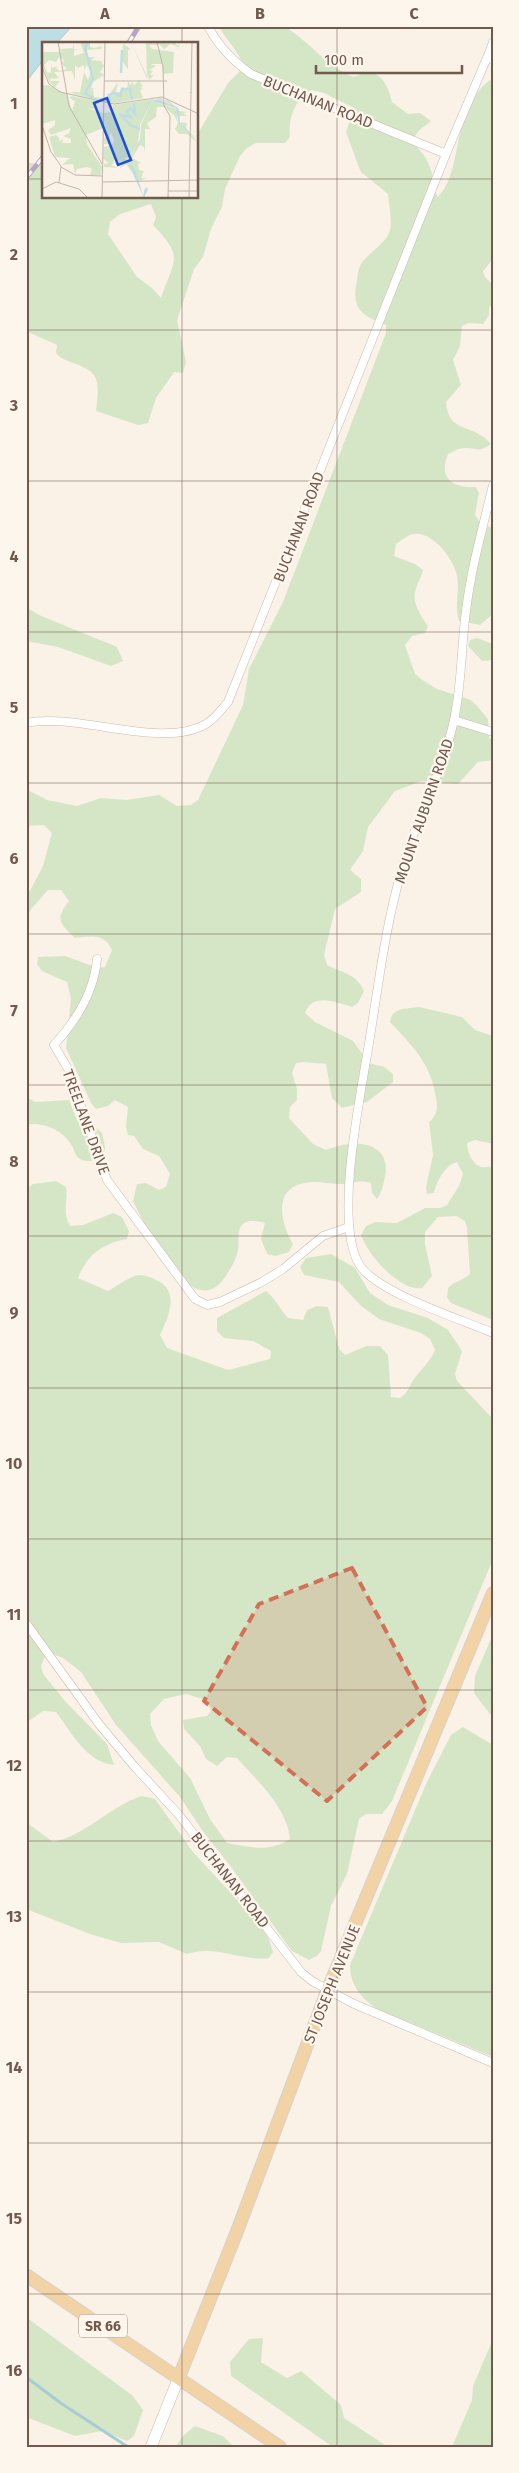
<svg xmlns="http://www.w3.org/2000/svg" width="519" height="2473" font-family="'Fira Sans',sans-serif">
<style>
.green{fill:#d5e6c7;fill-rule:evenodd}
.water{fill:#bddee2;stroke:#a5cdd3}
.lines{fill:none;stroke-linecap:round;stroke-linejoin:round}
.stream{stroke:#a5cdd3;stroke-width:3}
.street-casing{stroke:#cbbaae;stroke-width:9}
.secondary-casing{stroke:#cfbcaf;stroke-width:12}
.primary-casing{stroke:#d7d1cd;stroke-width:14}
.street{stroke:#fff;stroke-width:8}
.secondary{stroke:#fff;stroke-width:11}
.primary{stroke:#f2d3a6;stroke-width:12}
.rail-casing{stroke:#b5a6c3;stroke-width:5}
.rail{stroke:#fdf6ed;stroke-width:3;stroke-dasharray:9;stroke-linecap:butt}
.marked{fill:#d37058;fill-opacity:0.2;stroke:#d37058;stroke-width:4;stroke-dasharray:10 6;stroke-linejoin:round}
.grid{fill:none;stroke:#71594e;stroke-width:1;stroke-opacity:0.55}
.labels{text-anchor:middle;stroke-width:4.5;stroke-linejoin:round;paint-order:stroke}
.shield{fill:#fdf6ed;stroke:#9b887e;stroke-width:1}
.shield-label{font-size:14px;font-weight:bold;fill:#71594e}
.street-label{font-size:15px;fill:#71594e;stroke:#fdf6ed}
.inset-river{fill:none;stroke:#bddee2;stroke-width:2.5}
.inset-road{fill:none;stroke:#c3b5aa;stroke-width:1}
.view{fill:#1d4ed8;fill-opacity:0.15;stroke:#1d4ed8;stroke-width:2.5}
.inset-edge{fill:none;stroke:#71594e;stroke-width:2.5}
.neatline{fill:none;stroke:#71594e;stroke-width:2}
.grid-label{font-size:16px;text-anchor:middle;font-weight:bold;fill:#71594e}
</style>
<rect width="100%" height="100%" fill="#faf2e7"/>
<path class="green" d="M219,26C230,26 279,24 285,27C312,43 324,65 354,77C378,65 387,81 392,102L408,114L420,113L431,121C423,128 413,132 414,144C423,153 429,161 432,174C434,183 433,189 438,197C465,169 449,111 490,80L493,83V259L483,271L485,277L493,285V304L489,307V315L483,324L469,323L462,326L460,346L453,360L461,385L446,402C448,435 475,423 491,444C477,454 478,447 464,448C459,448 453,452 448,454C438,479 453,488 476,487L479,493L475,515L481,524L493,528V614L480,625L459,621C454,604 460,593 457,576C454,559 432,530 413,534C408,535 401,541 396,544L394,556L415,564L423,570C421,578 418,582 416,589C411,602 421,616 428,626L425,633L412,636L405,645L415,674L421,679L437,689L471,700L477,706L488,719L489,738L493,740V760L478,762L458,784L422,781L395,791L368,827L363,851L350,870L361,879V892L335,909L324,955L327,965C343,973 357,974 364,991L358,1003L352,1007C336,1002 312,992 305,1013L315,1022L353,1041L369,1063L384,1067L393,1074V1082L367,1102L342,1108L332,1098L326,1064L303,1062L296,1063L292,1073L297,1089V1100L290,1107L289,1118L313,1144L326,1150C351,1139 392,1139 385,1177C383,1186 382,1192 377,1199L372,1193L371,1183C355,1179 354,1185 341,1184C332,1184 323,1182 314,1182C273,1183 278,1218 293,1244L289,1252L276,1256L267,1254L261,1239L265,1223C257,1221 245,1218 240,1228C237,1235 240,1246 237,1254C235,1262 227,1275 222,1281C189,1321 144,1223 133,1201L137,1184L146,1183L159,1190L166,1187L170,1174L159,1156L143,1149L134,1136L128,1135L126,1127L128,1107L115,1100L108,1106L96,1109L91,1103L66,1048L71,999L67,982L42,971L37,964L38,957L65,956L98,968L105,967L112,950C104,933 92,936 75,938C59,923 55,919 69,901L61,890H48L32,908L26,918V890L30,891L43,866L52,833L44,825L26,826V789L47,800L77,806L101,798L126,800L159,795L177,806L191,805L198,800L243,705L249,669L283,602L386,333V325C361,315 351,309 357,280C358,271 359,265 365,259C373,250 384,244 389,233C393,224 389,205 388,194L361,172L358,165L346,132L354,108L324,93L312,90C295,98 288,119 290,137L285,143H256L247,148L240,156L225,189L222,207L211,229L203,257L194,269L177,320L186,362L183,373L174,372L156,398L148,423L138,425L96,411C99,383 102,373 73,363C66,360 61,359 56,353L57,345L26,331V158L30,163L44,165V198H198V133L228,83L243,68C241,52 226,41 219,26ZM151,204L156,217L153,225C184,258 175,257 161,298L152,288L137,277L108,234L110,222L120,214Z
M26,607L39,615L117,647L123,661L111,666L58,647L26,641Z
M477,638L493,644V660L482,661L468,646L470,640Z
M419,1007L462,1017L475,1030L493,1036V1144L475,1140L467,1143C468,1153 471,1163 481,1167C484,1168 489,1166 493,1167V1320L451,1303L447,1297L448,1288C456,1280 462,1281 470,1274L467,1228L465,1221L456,1216L438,1217L425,1232V1244L432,1276L422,1288C400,1292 367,1254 361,1235L366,1226L375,1222L397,1223L425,1208H440L447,1205L459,1186L463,1174L457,1162C444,1166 437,1181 434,1193L427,1194L426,1187L433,1155L429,1122C437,1116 438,1108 436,1098C431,1063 413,1047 390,1022C392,1007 406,1009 419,1007Z
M26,1096L35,1102L69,1100L77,1120L82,1125L90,1123L102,1133C103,1138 105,1144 105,1149C103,1160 89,1164 80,1159C75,1156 75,1151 72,1146C64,1131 43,1121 26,1125Z
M56,1181L66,1187C68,1204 62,1210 70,1226L83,1225L113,1213L122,1217L129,1231L127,1239C103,1243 87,1255 78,1278L108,1291C117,1286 130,1276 139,1275C146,1275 153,1278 158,1281C180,1292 168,1318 160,1335L167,1348L228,1370L270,1359L271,1351L253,1341L224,1338L217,1331V1318L266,1291C276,1299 279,1308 288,1318L303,1320L307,1310L317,1306L328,1307L339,1349L345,1355L367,1346H380L388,1355L391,1397L400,1398C409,1392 409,1386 414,1379C422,1368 430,1362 435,1350L430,1339L421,1333L379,1319L360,1305L339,1282L304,1275L300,1267L306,1258L331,1254L355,1268L370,1293L388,1305L428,1318L448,1330L462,1351L455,1374L457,1381L493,1419V1559L392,1801L382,1814H366L359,1819L347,1874L331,1906L321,1951L317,1956L309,1960L292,1951L231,1867L202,1830L180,1797L116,1725L81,1672L63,1658L52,1654L45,1656L41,1666L43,1674L65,1701L107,1744L114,1765C86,1762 72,1733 56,1712L43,1711L26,1723V1189L33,1184ZM186,1694L206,1700L211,1711L207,1716L183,1720L184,1729L200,1746L206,1759L217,1766L227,1757L237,1758C257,1781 287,1807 290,1839C268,1853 251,1847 227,1843L210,1819L190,1778L158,1741L151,1725L150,1714L164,1699Z
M493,1634V1718L474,1693L475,1676Z
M463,1727L493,1745V2057L377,2009C361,1998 350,1985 350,1965L426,1784L451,1735Z
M142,1796L155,1799L193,1852L255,1919L268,1937L273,1952L269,1958C242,1962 217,1944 187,1954L159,1942L121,1943L90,1934L26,1909V1822L53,1842C85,1836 110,1806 142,1796Z
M26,2317L133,2396L143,2410L134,2436L127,2441L102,2431L75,2436L26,2417Z
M263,2338L261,2362L287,2378L301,2371L341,2405L344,2418L388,2447H333L231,2376L230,2362L249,2339Z
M493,2339V2447H452L472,2400L473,2386Z
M195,2426L223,2436L234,2447H175L184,2435Z"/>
<path class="water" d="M26,26H72L56,44H44V59L26,82Z"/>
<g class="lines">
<path class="stream" d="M26,2377L62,2404L128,2447"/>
<defs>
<path id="street" d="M208,26C218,46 233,61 251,74L446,154
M493,42L489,53L493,60
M493,485C483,527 471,568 466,611C461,647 462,684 454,720C443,772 416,818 402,869C386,923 379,981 370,1037C362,1089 333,1220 359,1264C375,1292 460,1319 493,1333
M454,720L493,732
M26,723C77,712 161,750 206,724C215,719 221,710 228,702L446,154L489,53
M97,959C94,992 76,1021 54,1045L68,1069L107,1180L195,1299L207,1305L220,1302L262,1282L283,1269L323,1236L349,1227
M26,1623L99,1724L134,1766L179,1815L301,1972L312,1981L352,2003L493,2063"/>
<path id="secondary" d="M151,2447L179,2377"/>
<path id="primary" d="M26,2275L280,2447
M179,2377L236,2234L328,1989L493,1593"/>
</defs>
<use href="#street" class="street-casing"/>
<use href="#secondary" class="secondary-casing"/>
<use href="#primary" class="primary-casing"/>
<use href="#street" class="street"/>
<use href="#secondary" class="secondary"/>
<use href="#primary" class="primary"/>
<defs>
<path id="rail" d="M128,44L139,26
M26,178L44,156"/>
</defs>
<use href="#rail" class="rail-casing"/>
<use href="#rail" class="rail"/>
</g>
<path class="marked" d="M352,1568L427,1707L327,1801L204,1701L259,1604Z"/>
<path class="grid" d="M182,26V44M337,26V2447M26,179H44M198,179H493M182,198V2447M26,330H493M26,481H493M26,632H493M26,783H493M26,934H493M26,1085H493M26,1236H493M26,1388H493M26,1539H493M26,1690H493M26,1841H493M26,1992H493M26,2143H493M26,2294H493"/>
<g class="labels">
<rect class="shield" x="79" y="2314.5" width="48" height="23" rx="4"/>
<g class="shield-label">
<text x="103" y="2331">SR 66</text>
</g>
<g class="street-label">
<text transform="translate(318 102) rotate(22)" y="5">BUCHANAN ROAD</text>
<text transform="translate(299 527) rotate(-69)" y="5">BUCHANAN ROAD</text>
<text transform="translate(424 811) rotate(-71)" y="5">MOUNT AUBURN ROAD</text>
<text transform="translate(86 1122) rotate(70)" y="5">TREELANE DRIVE</text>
<text transform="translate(230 1880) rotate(52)" y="5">BUCHANAN ROAD</text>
<text transform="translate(332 1984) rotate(-68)" y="5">ST JOSEPH AVENUE</text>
</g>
</g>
<g transform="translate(42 42)">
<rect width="156" height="156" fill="#faf2e7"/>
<path d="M32,0V7H38L32,8V14L42,11L38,0H48V5L53,6L60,4L59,7L44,8L46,15H53L49,18L59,19L62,24L58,30L62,33L51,40L49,46L54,47H51L52,55L61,56V52V59L32,52L29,50H38L42,30L46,38L49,30L45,23L42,28V23L36,26L33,23V38L30,29L12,30L17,36L10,37L9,35L8,39H18L13,45L25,50L12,45L7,39L0,22V10H20L17,7L31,6ZM17,15L22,18L20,22L25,27L17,29L15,26L13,29L15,24L10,26L9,22V31L5,30L2,23L7,18L14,20ZM89,0L105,34L104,0H113L110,3L116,0H132L136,4L139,0L135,9L136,5L129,2L122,7L117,2L116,3H107L110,7L132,10L131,31L121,32L120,22H108L114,24L107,28L111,29L108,33H112L107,38L106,33L105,37ZM81,2L89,7L86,8V27L80,19ZM76,40L74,50H78L80,45L85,48L86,39L89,43L90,39L92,43L97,39L101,44L98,46L102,47L98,48L101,56L72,61L63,59ZM6,43L25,52L30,69L33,59L27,56L30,54L60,60H54V67L45,66L61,71L71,70V63L120,56L122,60L112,57L107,61L98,83L96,101L88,115L83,116L93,134L84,122L77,127L82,120L73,119L74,115L69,125L72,124L75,126L62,125V122L67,121L61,117L62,105L70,103L72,98L68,89V102H62V96L65,94L61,86L44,93L45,102L60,125L59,133H48L50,127L45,125L35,127L33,132L31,122L20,123L28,116L13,115L7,95L14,93L18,97L15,100L21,97L20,101H29V97L21,94L27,91L29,86L9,93L6,88L13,83V78L0,82V44ZM125,57L138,69L146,70L141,71L146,74H137L138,80L145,81L144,86L156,101L145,92H137L133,87L136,81L132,73L122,65H115L114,75L105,81L108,87H103V111L102,105L98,103L90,116L99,121L96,122L97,128L102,129L99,136H105L97,139L87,119L98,99L99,83L109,59L135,67V75L136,80L144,88L138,80L136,66L123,60Z" fill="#d5e6c7" fill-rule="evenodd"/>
<path d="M108,58H117L135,65L137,68L138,81L156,98L137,82L134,66L109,59L100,78L98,99L87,120L93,128L101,153L102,152V149L104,145L106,147L102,156L86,121L98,97L100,77Z" fill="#bddee2"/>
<path class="inset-river" d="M46,0L43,6L51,37L43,51L51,56M79,31L80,8M64,58L68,59L67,53L72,51L78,54L80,47H88L90,58M92,61L93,72L88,66L85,70L89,75L79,73L88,83L98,87"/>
<path class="inset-road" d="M16,0L27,64L60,122M115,0L121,25L122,64L128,74L126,156M0,25L7,42L18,50L72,62L120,55L157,72M62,39H125M149,51L150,0M0,83L9,110L19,124L17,141M19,125L33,133L60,134M60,140L157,138M0,147L14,140L37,147L46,156H75M126,149H157M60,156L63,0M147,156L149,50"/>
<path class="view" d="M65,56L89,118L76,123L52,61Z"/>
<rect width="156" height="156" class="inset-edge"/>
</g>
<rect width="519" height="2473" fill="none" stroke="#fdf6ed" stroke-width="55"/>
<path d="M316 65v8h146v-8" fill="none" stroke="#71594e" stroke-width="2.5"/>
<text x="324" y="65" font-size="15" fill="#71594e" stroke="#fdf6ed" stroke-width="4" paint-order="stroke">100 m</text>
<rect x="28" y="28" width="464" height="2418" class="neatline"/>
<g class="grid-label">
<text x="105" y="19">A</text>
<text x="260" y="19">B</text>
<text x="414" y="19">C</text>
<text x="14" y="109">1</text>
<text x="14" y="260">2</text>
<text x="14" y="411">3</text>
<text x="14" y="562">4</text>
<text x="14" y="713">5</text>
<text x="14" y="864">6</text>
<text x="14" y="1016">7</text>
<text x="14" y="1167">8</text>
<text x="14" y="1318">9</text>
<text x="14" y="1469">10</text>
<text x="14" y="1620">11</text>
<text x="14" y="1771">12</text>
<text x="14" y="1922">13</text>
<text x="14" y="2073">14</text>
<text x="14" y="2224">15</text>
<text x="14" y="2376">16</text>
</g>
</svg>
